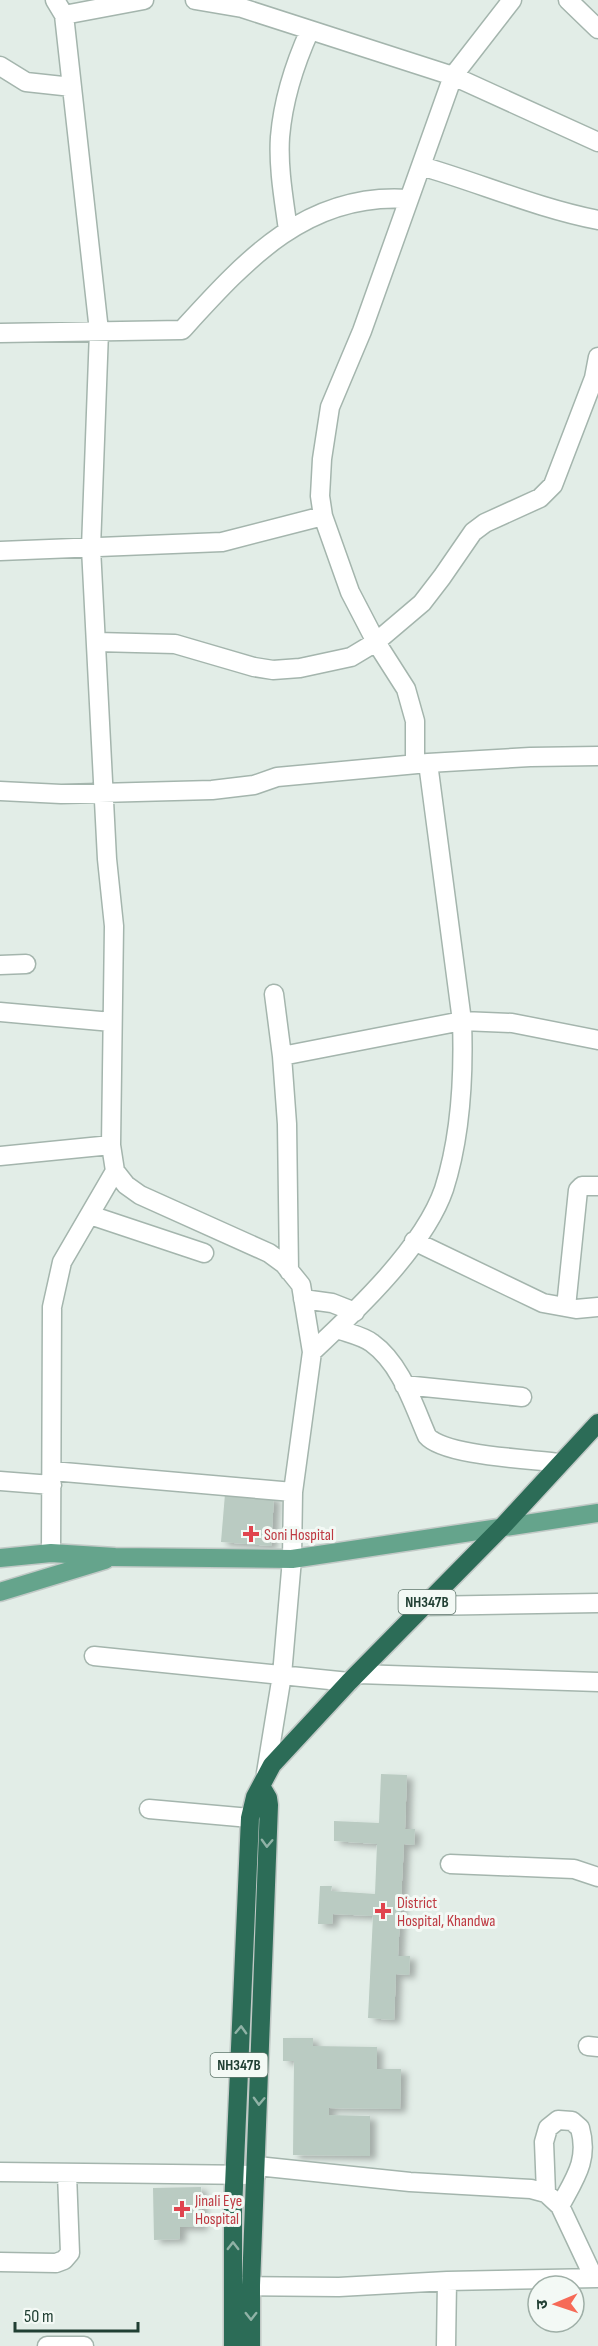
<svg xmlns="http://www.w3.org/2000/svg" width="598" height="2346" font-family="'Sofia Sans Condensed','Noto Sans Devanagari',sans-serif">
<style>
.building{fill:#bacbc2;filter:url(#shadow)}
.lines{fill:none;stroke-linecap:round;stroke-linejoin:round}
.minor-casing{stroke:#a4b5ad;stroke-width:21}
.major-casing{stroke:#c1c9c6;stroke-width:21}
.highway-casing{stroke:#c1c9c6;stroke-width:21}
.minor{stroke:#fff;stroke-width:18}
.major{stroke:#65a48c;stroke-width:18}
.highway{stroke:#2c6c57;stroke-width:18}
.oneway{stroke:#90b2a6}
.health-dot{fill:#e0444e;stroke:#f3f9f5;stroke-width:2}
.labels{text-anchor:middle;stroke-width:6;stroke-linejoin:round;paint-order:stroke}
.shield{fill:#f3f9f5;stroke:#60776d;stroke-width:1.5}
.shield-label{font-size:15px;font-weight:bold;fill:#213f33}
.health-label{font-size:16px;fill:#be3a42;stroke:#f3f9f5;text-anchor:start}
</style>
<defs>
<filter id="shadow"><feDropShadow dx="6" dy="3.5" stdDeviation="3" flood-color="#0004"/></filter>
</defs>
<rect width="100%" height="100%" fill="#e2ede7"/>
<path class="building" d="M225,1494L274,1497L271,1546L221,1542Z
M381,1774L407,1775L405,1829H415L414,1845L404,1844L398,1956H410L409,1975L396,1974L394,2020L368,2018L373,1916L333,1914L332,1924H318L320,1886H332L331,1891L375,1894L377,1844L334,1841V1821L379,1823Z
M283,2038H313V2046L377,2047V2069H401L400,2109L329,2108V2115L370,2116V2156L293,2155L294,2061H283Z
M201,2187L202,2227H180V2239L154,2240L153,2188Z"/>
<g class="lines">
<defs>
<path id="minor" d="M55,0L64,15L99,331L91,548L107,859L114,926L111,1145L115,1171L126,1185L140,1195L269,1253L284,1264L301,1285L312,1352L293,1492L292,1559L282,1675L266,1773
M195,0L242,8L453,76L598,142
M568,0L598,29
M64,15L144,0
M0,66L26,82L72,87
M421,166C480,183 537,208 598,220
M288,230C284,200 278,168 280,137C283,101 295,63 310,30
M0,333L182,330C245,261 306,192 408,199
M0,551L222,542L323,516
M97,642L175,644L254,667L273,670L300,668L351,657L376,642L422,603L442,577L473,532L485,523L540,498L553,485L594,378L598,357
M428,763L530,757L598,756
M415,764V721L406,689L376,642L350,592L323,516L320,496L322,459L330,407L362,331L453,76L512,0
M0,791L61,794L212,790L254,785L277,777L428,763L462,1021C464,1077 461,1136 444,1189C424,1247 356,1311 312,1352
M0,965L26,964
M274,994L282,1056L287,1124L289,1271
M0,1012L112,1022
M282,1056L462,1021L512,1023L598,1040
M0,1156L111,1145
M90,1215L204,1253
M414,1241L543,1303L576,1309L598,1307
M303,1299L332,1303L355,1312
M566,1307L578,1190L582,1186H598
M337,1329C348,1333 363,1336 372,1343C401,1364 413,1404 427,1436C444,1456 532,1459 560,1463
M404,1385L522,1397
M52,1471L293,1492
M0,1481L52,1485
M51,1553L52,1307L62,1262L115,1171
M423,1606L598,1603
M94,1656L349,1682
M358,1674L598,1682
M149,1809L250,1818
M450,1864L574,1869L598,1877
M588,2046L598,2047
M257,2166L410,2182L531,2189L546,2193L560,2206L594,2278
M0,2172L256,2175
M546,2193L544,2142L548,2128L558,2120L572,2121L580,2128C589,2160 575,2178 560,2206
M0,2262L56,2263L64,2260L70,2253L67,2174
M237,2286L339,2287L447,2281L598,2278
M47,2346H84
M446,2346L447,2281"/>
<path id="major" d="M0,1558L51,1553L115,1557L292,1559L598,1513
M0,1592L105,1560"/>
<path id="highway" d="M233,2346V2209L250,1818L255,1797L272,1765L349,1682L502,1527L598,1423
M251,2346V2285L269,1805L268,1798L261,1786"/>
</defs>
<use href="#minor" class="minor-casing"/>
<use href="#major" class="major-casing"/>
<use href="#highway" class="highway-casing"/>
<use href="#minor" class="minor"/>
<use href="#major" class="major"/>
<use href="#highway" class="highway"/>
</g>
<defs><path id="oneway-chevron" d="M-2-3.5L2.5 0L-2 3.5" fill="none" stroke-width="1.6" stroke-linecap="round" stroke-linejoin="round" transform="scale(1.5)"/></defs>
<g class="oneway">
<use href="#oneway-chevron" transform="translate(267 1843) rotate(92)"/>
<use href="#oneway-chevron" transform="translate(241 2030) rotate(-88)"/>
<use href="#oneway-chevron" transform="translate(259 2101) rotate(92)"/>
<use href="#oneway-chevron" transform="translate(233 2246) rotate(-90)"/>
<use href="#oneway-chevron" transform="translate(251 2316) rotate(90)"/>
</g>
<g class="health-dot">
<path d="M248 1525h6v6h6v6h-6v6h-6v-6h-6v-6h6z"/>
<path d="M380 1902h6v6h6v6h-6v6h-6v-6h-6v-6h6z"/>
<path d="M179 2200h6v6h6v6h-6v6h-6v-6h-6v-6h6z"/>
</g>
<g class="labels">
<g class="shield">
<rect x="398.5" y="1590" width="57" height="24" rx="4.5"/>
<rect x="210.5" y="2053" width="57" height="24" rx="4.5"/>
</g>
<g class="shield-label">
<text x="427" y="1607">NH347B</text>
<text x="239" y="2070">NH347B</text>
</g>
<g class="health-label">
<text x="264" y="1540">Soni Hospital</text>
<text x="397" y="1908">District<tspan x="397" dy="18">Hospital, Khandwa</tspan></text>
<text x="195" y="2206">Jinali Eye<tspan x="195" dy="18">Hospital</tspan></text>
</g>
</g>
<g transform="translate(556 2304) rotate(268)"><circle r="28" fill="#f3f9f5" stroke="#9fafa7" stroke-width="1.5"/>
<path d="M0-4.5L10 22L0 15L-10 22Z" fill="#f66a57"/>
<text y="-9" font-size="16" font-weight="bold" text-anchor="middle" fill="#213f33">उ</text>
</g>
<path d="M15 2322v9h123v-9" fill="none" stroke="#213f33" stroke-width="3"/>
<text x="24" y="2322" font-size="18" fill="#213f33" stroke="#f3f9f5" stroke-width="4.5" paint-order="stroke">50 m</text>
</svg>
